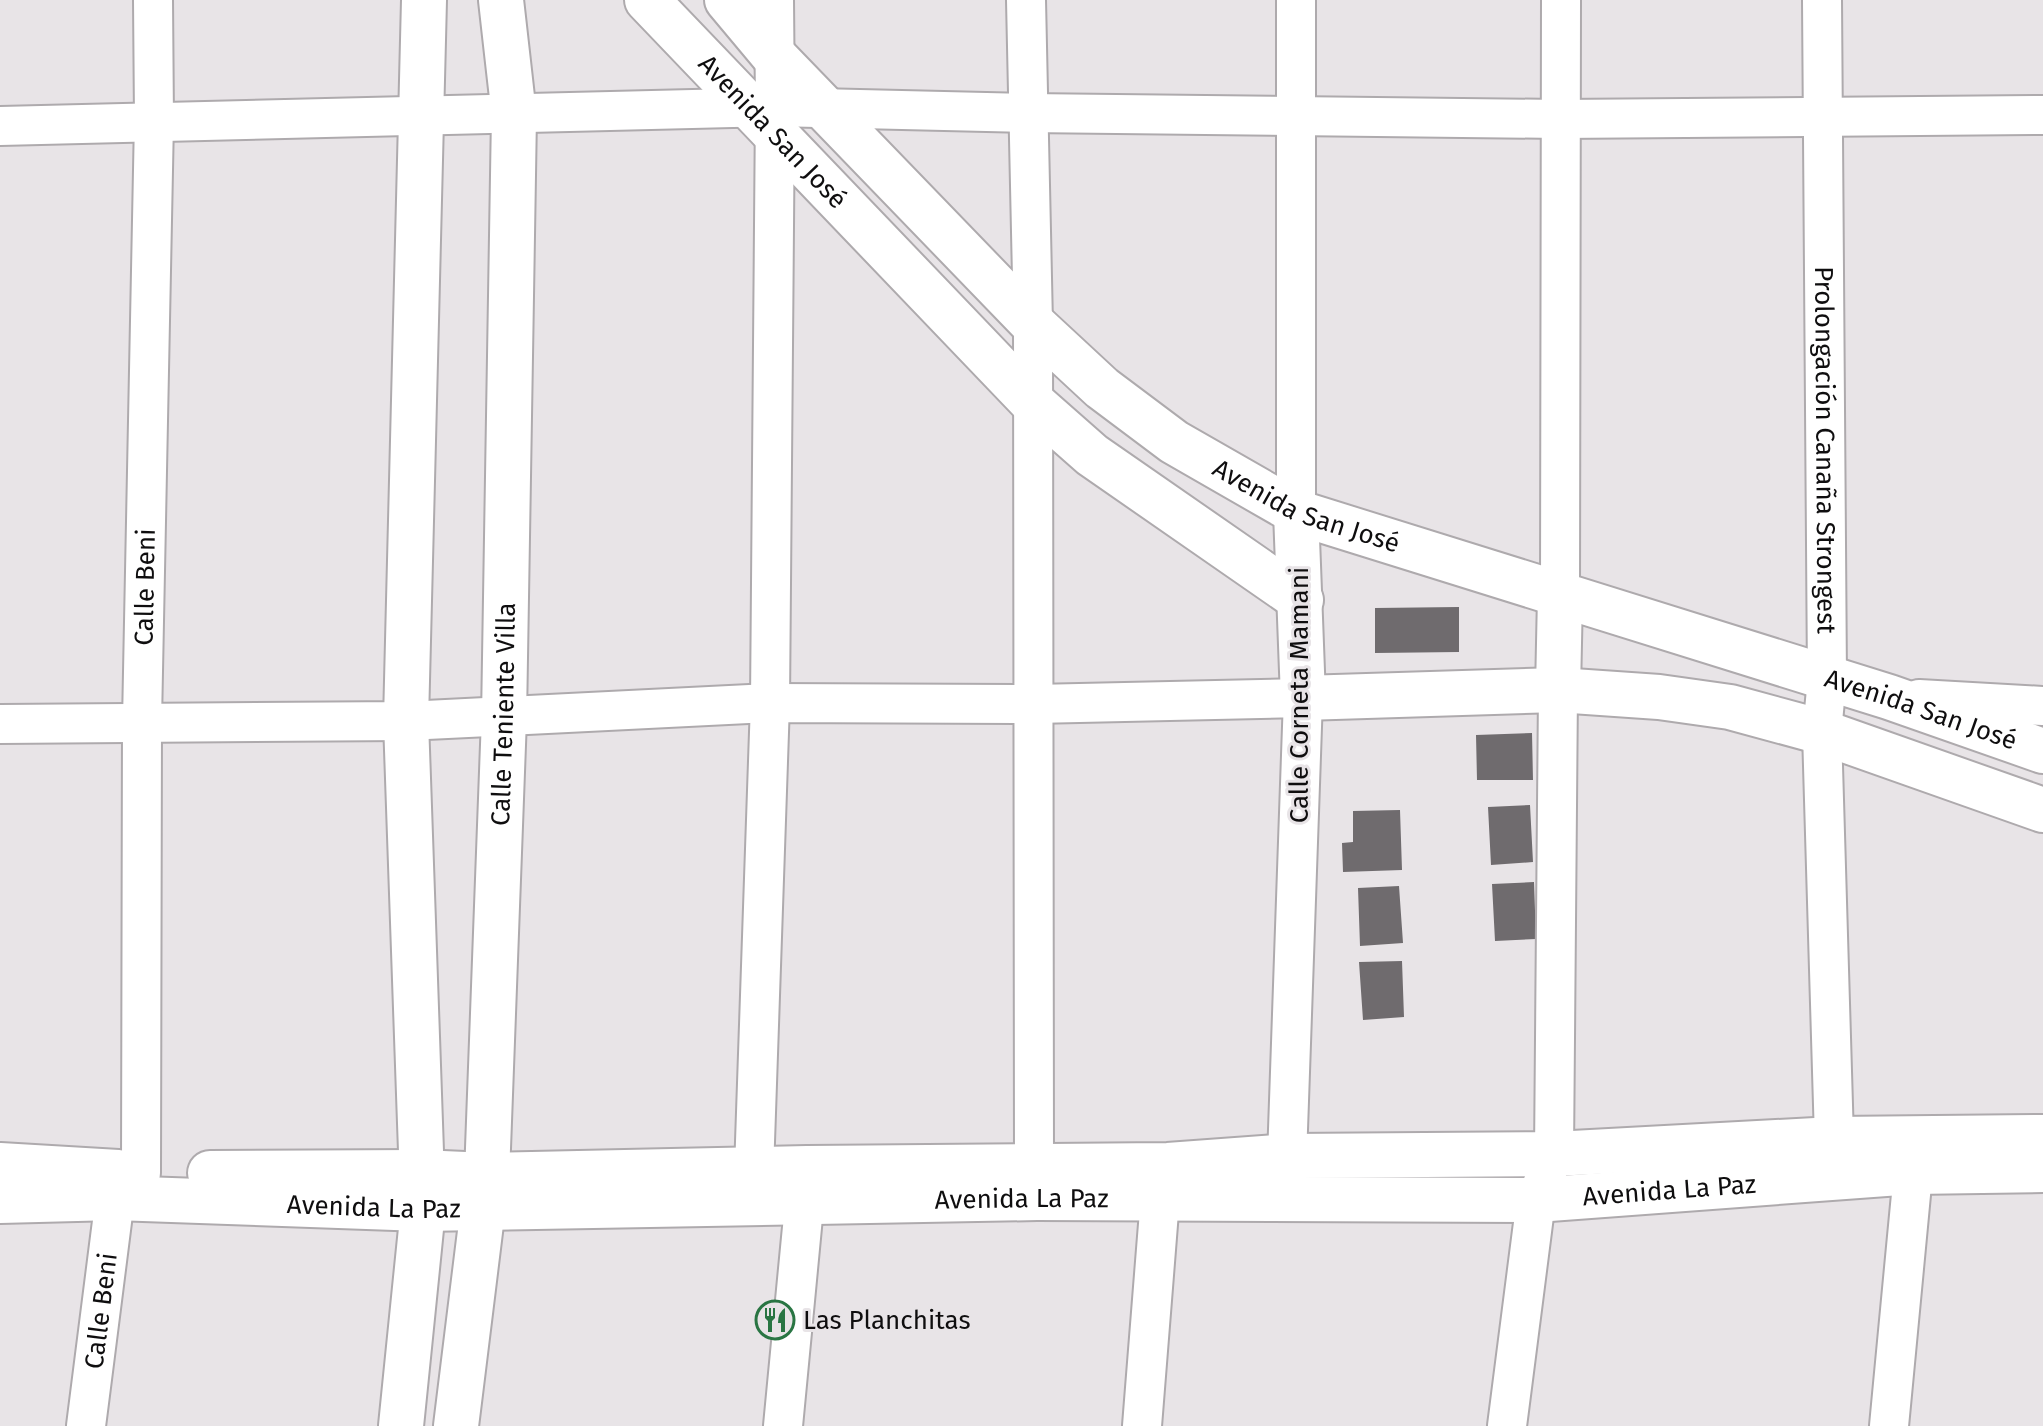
<svg xmlns="http://www.w3.org/2000/svg" width="2043" height="1426" font-family="'Fira Sans',sans-serif">
<style>
.building{fill:#6f6b6e}
.lines{fill:none;stroke-linecap:round;stroke-linejoin:round}
.street-casing{stroke:#aeaaad;stroke-width:42}
.secondary-casing{stroke:#aeaaad;stroke-width:48}
.primary-casing{stroke:#aeaaad;stroke-width:48}
.street{stroke:#fff;stroke-width:38}
.secondary{stroke:#fff;stroke-width:44}
.primary{stroke:#fff;stroke-width:44}
.labels{text-anchor:middle;stroke-width:6;stroke-linejoin:round;paint-order:stroke}
.street-label{font-size:26px;fill:#0f0e0f;stroke:#e8e4e7}
.poi-label{font-size:26px;fill:#0f0e0f;stroke:#e8e4e7;text-anchor:start}
</style>
<rect width="100%" height="100%" fill="#e8e4e7"/>
<path class="building" d="M1459,607V652L1375,653V608Z
M1532,733L1533,780H1477L1476,735Z
M1530,805L1533,862L1491,865L1488,807Z
M1400,810L1402,870L1343,872L1342,843L1353,842V811Z
M1534,882L1536,939L1495,941L1492,884Z
M1399,886L1403,943L1360,946L1358,888Z
M1402,961L1404,1017L1363,1020L1359,962Z"/>
<g class="lines">
<defs>
<g id="street">
<path d="M1026,0L1033,324L1034,1165L1037,1197"/>
<path d="M1296,0V512"/>
<path id="s1" d="M1822,0L1827,679L1822,732L1834,1139"/>
<path d="M0,126L775,107L1027,113L1559,119L2043,115"/>
<path d="M1560,596L1561,0"/>
<path d="M1919,699L2043,706"/>
<path d="M0,724L406,721L770,703L1034,704L1303,698L1286,1187"/>
<path d="M754,1171L770,703L775,107L774,0"/>
<path id="s2" d="M141,1173L142,722L154,120L153,0"/>
<path id="s3" d="M86,1426L115,1198"/>
<path d="M783,1426L807,1175"/>
<path d="M1142,1426L1160,1199L1167,1170"/>
<path d="M1507,1426L1536,1200L1554,1154L1558,690"/>
<path d="M1889,1426L1916,1142"/>
</g>
<g id="secondary">
<path id="s4" d="M647,0L1033,403L1092,455L1301,600"/>
<path id="s5" d="M727,0L773,55L1033,324L1102,388L1174,442L1296,512L1889,697L2043,751"/>
<path d="M1296,512L1303,698L1558,690L1659,697L1730,707L1822,732L2043,810"/>
<path d="M1558,690L1560,596"/>
<path d="M401,1426L423,1209L406,721L424,0"/>
<path id="s6" d="M456,1426L487,1175L504,718L514,115L501,0"/>
</g>
<g id="primary">
<path d="M0,1165L118,1172"/>
<path d="M210,1173L420,1172L487,1175L807,1168L1168,1165L1289,1156L1554,1154L1834,1139L2043,1137"/>
<path id="s7" d="M0,1201L115,1198L423,1209L1037,1198L1536,1200L1913,1172L2043,1170"/>
</g>
</defs>
<use href="#street" class="street-casing"/>
<use href="#secondary" class="secondary-casing"/>
<use href="#primary" class="primary-casing"/>
<use href="#street" class="street"/>
<use href="#secondary" class="secondary"/>
<use href="#primary" class="primary"/>
</g>
<defs>
<symbol id="restaurant-ring" viewBox="-11 -11 22 22"><circle r="9.5" fill="#e8e4e7" stroke="#297543" stroke-width="1.5"/><path d="M-5-6h1v4h1v-4h1v4h1v-4h1v5L-1.5 .5V6h-2V.5L-5-1ZM5-6V6H3V1.5H1.5Q1.5-4 5-6Z" fill="#297543"/></symbol>
</defs>
<g fill-rule="evenodd">
<use href="#restaurant-ring" x="753" y="1298" width="44" height="44"/>
</g>
<g class="labels">
<g class="street-label">
<text dy="9" stroke="none"><textPath href="#s4" startOffset="182">Avenida San José</textPath></text>
<text dy="9" stroke="none"><textPath href="#s1" startOffset="450">Prolongación Canaña Strongest</textPath></text>
<text dy="9" stroke="none"><textPath href="#s5" startOffset="778">Avenida San José</textPath></text>
<text dy="9" stroke="none"><textPath href="#s2" startOffset="586">Calle Beni</textPath></text>
<text transform="translate(1299 695) rotate(-90)" y="9">Calle Corneta Mamani</text>
<text dy="9" stroke="none"><textPath href="#s5" startOffset="1426">Avenida San José</textPath></text>
<text dy="9" stroke="none"><textPath href="#s6" startOffset="714">Calle Teniente Villa</textPath></text>
<text dy="9" stroke="none"><textPath href="#s7" startOffset="1670">Avenida La Paz</textPath></text>
<text dy="9" stroke="none"><textPath href="#s7" startOffset="1022">Avenida La Paz</textPath></text>
<text dy="9" stroke="none"><textPath href="#s7" startOffset="374">Avenida La Paz</textPath></text>
<text dy="9" stroke="none"><textPath href="#s3" startOffset="116">Calle Beni</textPath></text>
</g>
<g class="poi-label">
<text x="803" y="1329">Las Planchitas</text>
</g>
</g>
</svg>
